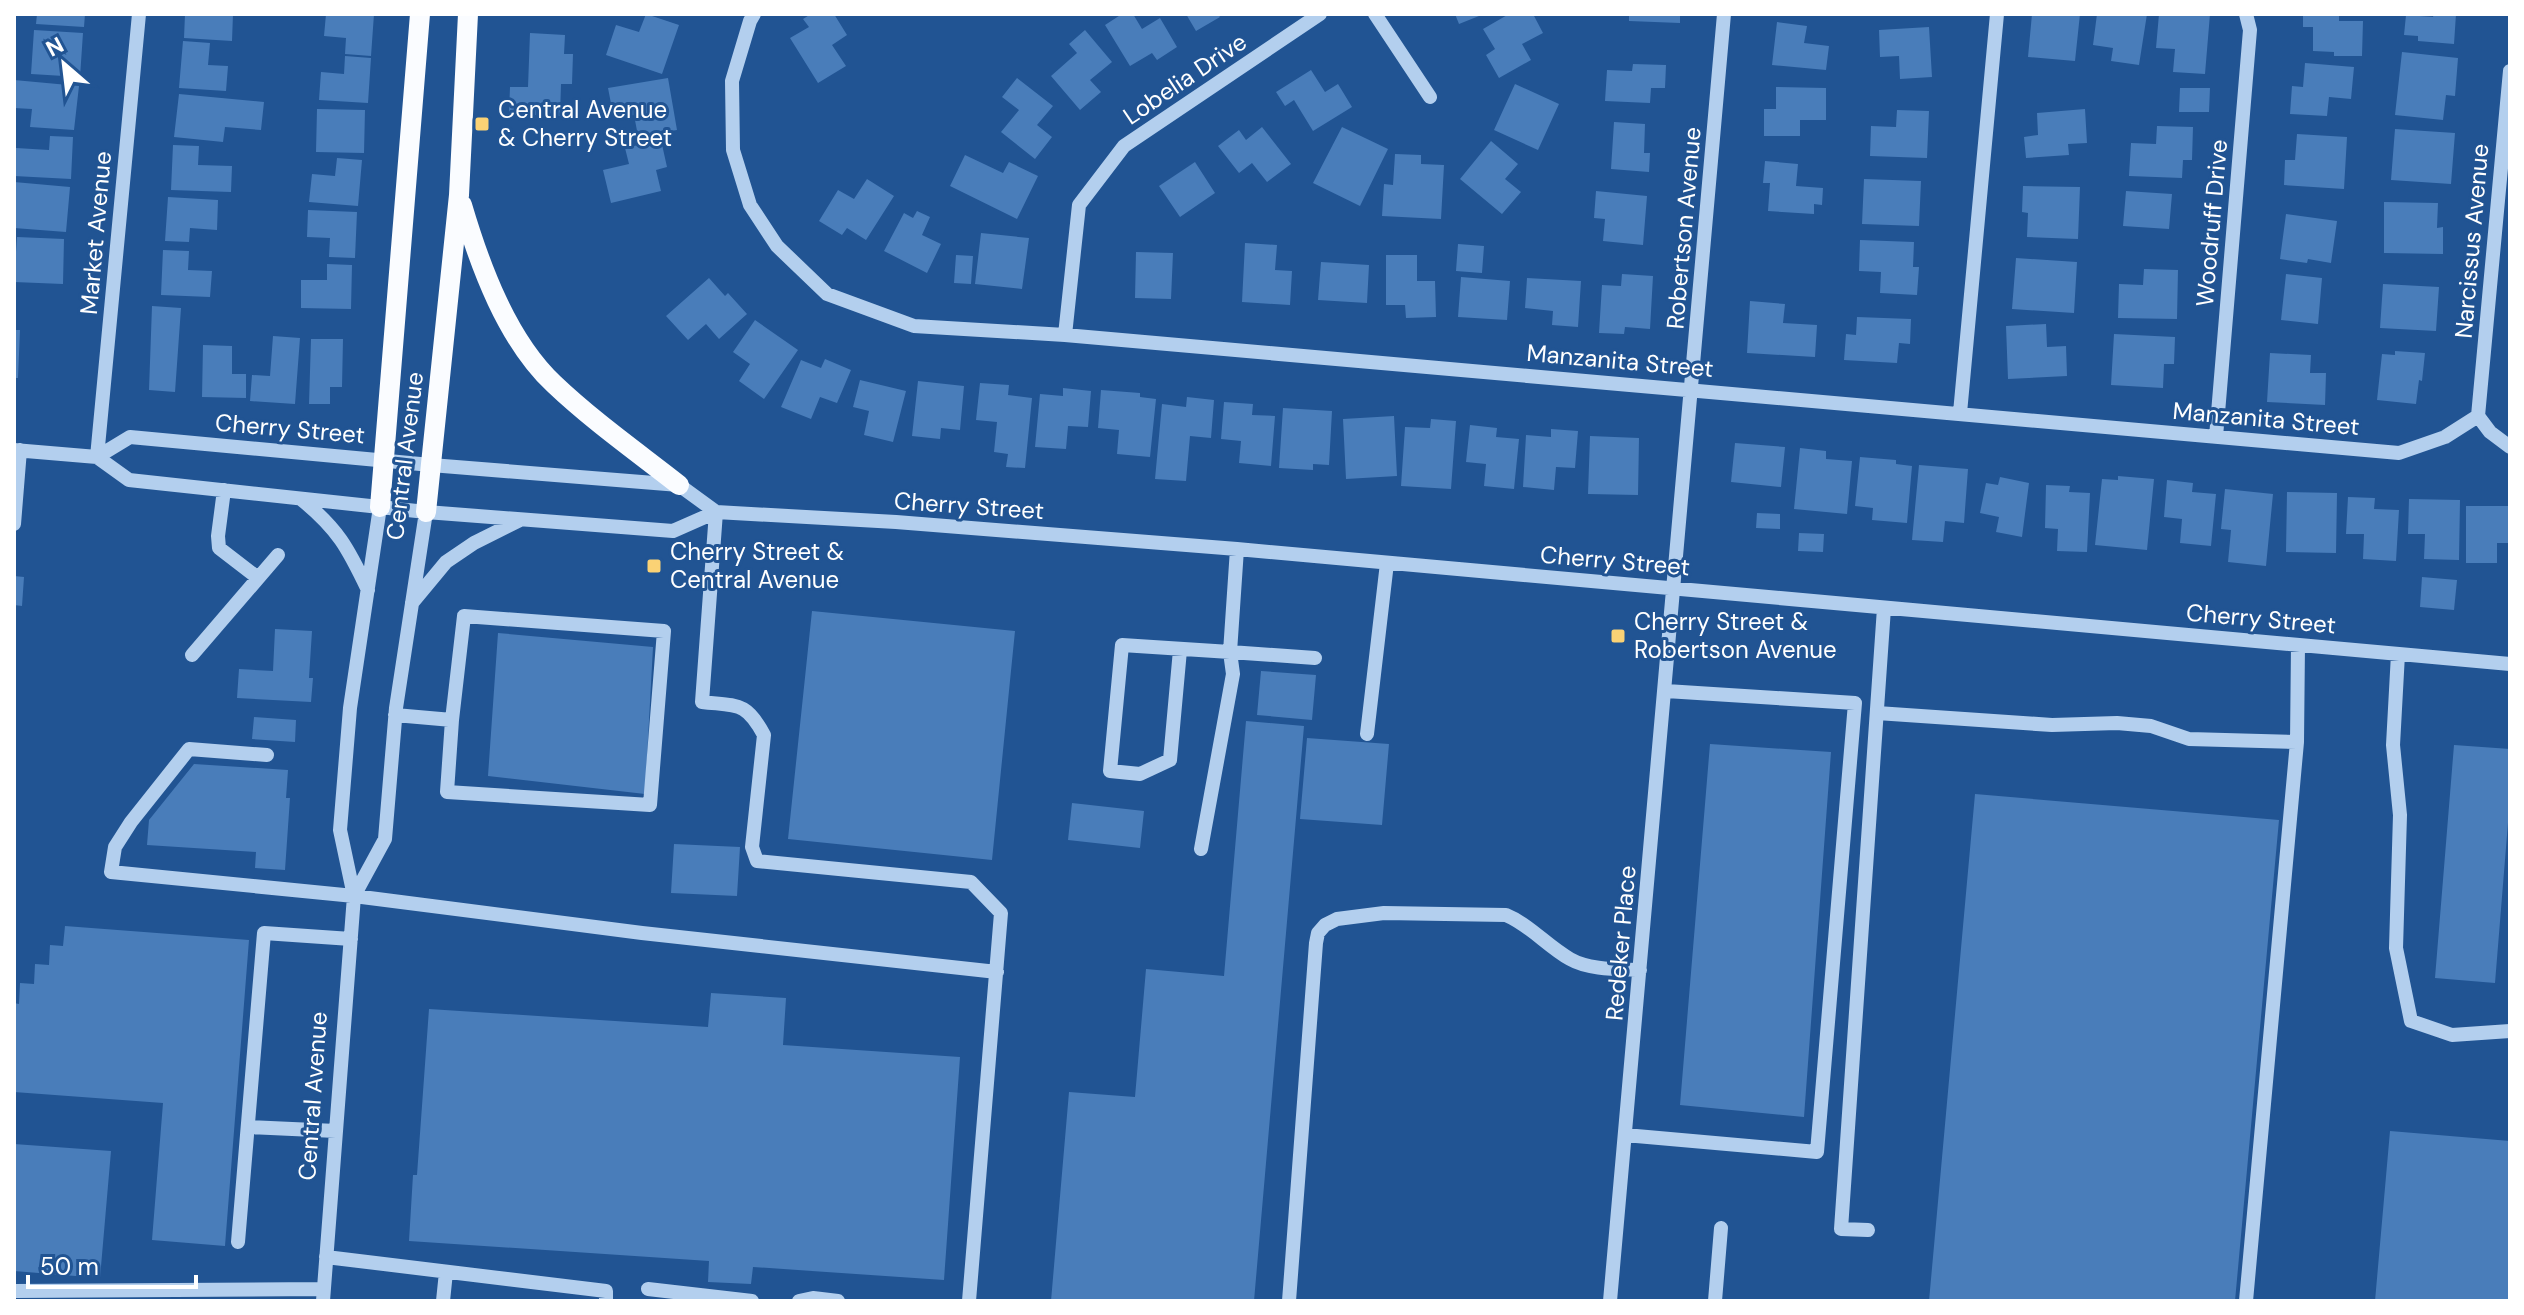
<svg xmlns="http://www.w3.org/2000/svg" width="2524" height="1315" font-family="'DM Sans',sans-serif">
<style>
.building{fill:#497dba}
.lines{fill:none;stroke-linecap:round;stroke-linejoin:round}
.minor{stroke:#b3cfee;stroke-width:14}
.major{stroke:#fafcff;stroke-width:20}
.poi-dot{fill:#fad275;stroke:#215493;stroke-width:3}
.labels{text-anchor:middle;stroke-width:6;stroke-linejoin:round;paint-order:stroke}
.street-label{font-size:24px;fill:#fff;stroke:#215493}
.poi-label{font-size:24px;fill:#fff;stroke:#215493;text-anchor:start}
</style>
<rect width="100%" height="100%" fill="#215493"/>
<path class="building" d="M37,14H85L84,27L36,24Z
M185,14H233L232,41L184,38Z
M326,14H374L371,56L345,54L346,38L324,36Z
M646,14L679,25L662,74L606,55L616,25L639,32Z
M811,14H834L847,35L832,45L846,66L818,83L790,38L809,27L803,19Z
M1122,14H1133L1142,29L1160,18L1177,47L1157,60L1152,53L1130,66L1105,25Z
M1186,14H1218L1220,17L1196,31Z
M1455,14H1484L1459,24Z
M1509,14H1533L1543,33L1522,44L1531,60L1499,78L1486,55L1495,49L1483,29Z
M1629,14H1680V23L1629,21Z
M2032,14H2080L2075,61L2028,57Z
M2097,14H2147L2139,65L2111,61L2113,48L2093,45Z
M2159,14H2210L2205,74L2173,72L2175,49L2156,48Z
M2303,14H2339V21H2363L2362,56H2334V52L2313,51V27H2303Z
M2434,14H2456L2454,44L2418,41V36L2404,35L2406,15L2433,17Z
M1777,22L1807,26L1804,43L1829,46L1826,70L1772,65Z
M1929,27L1932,77L1900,79L1899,56L1880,57L1879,30Z
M34,30L83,33L80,77L31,74Z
M1085,30L1112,62L1090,80L1101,92L1080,110L1051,76L1077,53L1069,44Z
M530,33L565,35L564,54H573L572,84H561L560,116L509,114L510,87H528Z
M183,41L210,43L208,65L228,66L226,91L179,88Z
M2402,52L2458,58L2455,96L2446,95L2443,120L2395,115Z
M345,56L371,58L368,103L319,100L321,72L344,74Z
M2305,63L2354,67L2351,99L2329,97L2327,116L2290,114L2292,86L2303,87Z
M1633,64L1666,65L1665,88H1651L1650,103L1605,101L1607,70L1632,71Z
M1311,70L1325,92L1338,84L1352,107L1313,131L1294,100L1285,106L1276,92Z
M668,78L677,130L638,136L634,115L614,119L608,88Z
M1017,78L1053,106L1037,125L1052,137L1035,159L1001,132L1019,110L1002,97Z
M14,80L79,86L74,130L30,127L32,109L14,108Z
M1515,84L1559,104L1538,150L1494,130Z
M1776,87L1826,88V120H1800V136H1764V109H1776Z
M2180,88H2210L2209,112H2179Z
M179,94L264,102L261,130L225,127L223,142L174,137Z
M317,109L365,110L364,153L316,152Z
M2085,109L2087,143L2068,144L2069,155L2026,158L2024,137L2038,135L2037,113Z
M1897,110L1929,111L1927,158L1870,156L1871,126L1896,127Z
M1614,122L1645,124L1644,153H1650L1649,172L1611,169Z
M2157,126L2193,127L2192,160H2183L2182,178L2129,176L2131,143L2156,144Z
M1262,127L1291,164L1267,182L1252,163L1239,173L1218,146L1239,130L1246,140Z
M1342,127L1388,149L1360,206L1313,183Z
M2395,129L2455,133L2451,184L2391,180Z
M2297,134L2347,137L2344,189L2284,185L2285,160H2295Z
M50,136L73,137L71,179L14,176L16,148L49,150Z
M661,140L667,167L656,170L661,191L611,203L603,170L629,164L625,148Z
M1491,141L1518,164L1505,179L1521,192L1502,214L1460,179Z
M173,145L199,146L198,165L232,166L231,192L171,190Z
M1395,154L1421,155V164L1444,165L1441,219L1382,216L1384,184L1393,185Z
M965,155L1003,173L1009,162L1038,176L1017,219L950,186Z
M337,158L362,160L358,206L309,202L312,174L335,176Z
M1765,161L1798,164L1796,186L1823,188L1822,205L1814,204V214L1768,211L1770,183H1763Z
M1195,162L1215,193L1180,217L1159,186Z
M867,179L894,196L866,240L847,228L842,235L819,221L838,190L854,199Z
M1864,179L1921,181L1919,226L1862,224Z
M14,182L70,187L66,232L14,228Z
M2023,186L2080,187L2078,239L2027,237L2028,213L2022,212Z
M1596,191L1647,196L1643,245L1603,241L1605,219L1594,218Z
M2126,191L2172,194L2169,229L2123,226Z
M168,197L218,200L217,230L190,228L189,242L165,241Z
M2384,202L2438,203L2437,228L2443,227V254L2384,253Z
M308,210L357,212L355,258L329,257L330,238L307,237Z
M917,211L930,217L922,235L941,244L927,273L884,251L904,213L913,218Z
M2286,214L2337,221L2331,263L2308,259L2307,263L2280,259Z
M981,233L1029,238L1022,289L975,284Z
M17,237L64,239L63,284L14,282Z
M1860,240L1914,242L1913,267H1919L1917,295L1880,293L1881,272L1859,271Z
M1245,243L1277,245L1275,270L1292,271L1290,305L1242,302Z
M1458,244L1484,246L1482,273L1456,271Z
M163,250L189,251L188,270L212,271L210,297L161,295Z
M1136,252L1173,253L1171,299L1135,298Z
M956,255L973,256L971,284L954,283Z
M1386,255H1417V281H1435L1436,317L1406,318L1405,305H1386Z
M2016,258L2077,262L2074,313L2012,309Z
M1321,262L1369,265L1367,303L1318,300Z
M327,264L352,265L351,309L301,308V280H327Z
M2144,269L2178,270L2177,319L2118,318L2119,284L2143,285Z
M1622,274L1653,276L1650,329L1625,327L1624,334L1599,333L1602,285L1621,286Z
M2286,274L2322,278L2318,324L2281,320Z
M1461,277L1510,281L1507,320L1458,317Z
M709,278L725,296L728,293L747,314L719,339L706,324L688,340L666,316Z
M1527,278L1581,281L1578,327L1552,325L1553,311L1525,308Z
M2383,284L2439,287L2436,331L2380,328Z
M1750,301L1785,304L1783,323L1817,325L1815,357L1747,353Z
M152,306L181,308L175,392L149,390Z
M1857,317L1911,319L1910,344L1899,343L1897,363L1844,360L1846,334L1856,335Z
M755,320L798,350L764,399L739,381L750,364L733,352Z
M2046,324L2047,347L2066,346L2067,376L2008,379L2006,326Z
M14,330H20L18,378H14Z
M2114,334L2175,337L2174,364H2164L2163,388L2111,385Z
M273,336L300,338L295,404L250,401L252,375L270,376Z
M311,339H343L342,387H330V404H309Z
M203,345L232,346V374H246V398L202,397Z
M2395,351L2425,353L2422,381L2419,380L2416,404L2377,400L2382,354L2395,355Z
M2270,353L2311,355L2310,373H2326L2325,405L2267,402Z
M825,359L851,370L837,403L820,397L811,419L781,407L801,360L821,368Z
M860,380L906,391L893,442L864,435L869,411L853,407Z
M918,381L964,386L960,430L941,428L940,439L912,436Z
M980,383L1009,385L1008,395L1032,398L1025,468L1006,467L1008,454L994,452L997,422L976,420Z
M1063,388L1091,391L1088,427L1068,426L1066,449L1035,447L1040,394L1063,396Z
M1101,390L1140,393V397L1156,399L1150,457L1117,454L1119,430L1098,428Z
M1187,397L1214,400L1211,438L1190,436L1186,481L1155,479L1162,404L1186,407Z
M1224,402L1253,404L1252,415L1275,416L1271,466L1239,463L1241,441L1221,439Z
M1283,408L1332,411L1329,465L1313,464V470L1279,468Z
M1394,416L1397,476L1346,479L1343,419Z
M1431,419L1456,421L1451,489L1401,486L1405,427L1430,428Z
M1470,425L1497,428L1496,437L1519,439L1514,489L1484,486L1486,464L1466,462Z
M1551,429L1578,431L1575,468L1556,467L1554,490L1523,487L1526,435L1551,437Z
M1590,436L1639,438L1638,495L1588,494Z
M1735,443L1785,447L1781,487L1731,482Z
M1800,448L1826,451V459L1852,461L1847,514L1794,509Z
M1860,457L1896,460V464L1912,466L1907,523L1872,520L1873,508L1855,506Z
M1919,465L1968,469L1964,523L1945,521L1943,542L1912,540Z
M2118,476L2154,479L2147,550L2095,545L2102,479L2118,480Z
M2000,477L2029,483L2022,537L1996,532L1999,517L1980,513L1986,483L1998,485Z
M2167,480L2193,483L2192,492L2216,494L2211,546L2180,543L2182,519L2164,517Z
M2046,485L2070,486L2069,492L2090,493L2087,552L2057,551L2058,529L2045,528Z
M2225,489L2273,494L2266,566L2228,562L2231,530L2221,529Z
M2287,492L2337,493L2336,553L2286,552Z
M2348,497L2375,498L2374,509L2399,510L2396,561L2363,559L2364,534H2346Z
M2409,499L2460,500L2459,560L2424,559L2425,534H2408Z
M2466,506H2510V543H2497V563H2466Z
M1757,513L1780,514V529L1756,528Z
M1799,533L1824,534L1823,552L1798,551Z
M14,576L24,577L22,606L14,605Z
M2422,577L2457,580L2454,610L2420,607Z
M812,611L1015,631L992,860L788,839Z
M275,629L312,631L309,678H313L311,702L237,698L239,669L273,671Z
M498,633L653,647L645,794L488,776Z
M1261,671L1316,675L1312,720L1257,715Z
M254,717L296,720L295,742L252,739Z
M1246,721L1304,726L1254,1301H1051L1069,1092L1135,1097L1146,969L1224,976Z
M1307,738L1389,744L1382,825L1300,819Z
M1710,744L1831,752L1804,1117L1680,1105Z
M2454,745L2510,749V798L2495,983L2435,978Z
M194,764L288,770L286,798H290L285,870L255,868L256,852L147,845L149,820Z
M1975,794L2279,820L2235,1301H1929Z
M1072,803L1144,811L1140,848L1068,840Z
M674,844L740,847L737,896L671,893Z
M65,926L249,940L225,1246L152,1240L163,1103L14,1092V1003L19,1004L20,983L34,984L35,964L49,965L50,945L63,946Z
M711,993L786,998L783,1045L960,1057L944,1280L753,1267L751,1284L708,1282L709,1261L409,1241L413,1175H417L429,1009L708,1027Z
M2390,1131L2510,1141V1301H2375Z
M14,1144L111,1151L100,1278L14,1271Z"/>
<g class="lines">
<path class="minor" d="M754,14L750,21L732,81L733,150L750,205L777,246L827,294L914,326L1065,335L2399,453L2445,437L2478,416L2490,432L2510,447
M1375,14L1430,97
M1065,335L1079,205L1124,146L1320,14
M1960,413L1997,14
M2478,416L2510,71
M2216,437L2250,30L2246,14
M14,450L97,457L129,480L426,512L673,531L716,512L896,522L1237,549L2510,664
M97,457L130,437L431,465L679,485L716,512
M97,457L139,14
M224,490L218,536L219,548L258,578
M301,499C338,529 348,548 368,590
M716,512L702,702C737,706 746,701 764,735L752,847L757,861L971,882L1001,913L969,1301
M14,524L20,450
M1237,549L1230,652L1315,658
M412,603L446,562L474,543L520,520
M1180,650L1170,760L1140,774L1110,771L1122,645L1230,652L1233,674L1201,849
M2398,654L2393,745L2400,815L2396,948L2411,1021L2452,1035L2510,1031
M192,655L278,555
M1877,713L2052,725L2117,723L2151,726L2189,739L2297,742L2298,645
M395,715L452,720L464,616L664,631L650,805L447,792L452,720
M1367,734L1387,563
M267,755L189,749L131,822L115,847L111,872L354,896L642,933L997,972
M354,896L385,839L396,708L426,512
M249,1127L336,1131
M1625,1135L1817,1152L1855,703L1666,691
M1868,1230L1841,1229L1884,608
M238,1242L264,933L351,939
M326,1257L606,1291V1301
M648,1289L752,1301
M14,1291L324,1289
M323,1301L354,896L340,830L350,708L380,507
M443,1301L446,1272
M799,1301L813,1298L838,1301
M1289,1301L1316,943L1318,933L1325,925L1337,919L1384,913L1506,915C1530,925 1547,946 1570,959C1589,970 1619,969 1640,970
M1610,1301L1724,14
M1715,1301L1721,1228
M2246,1301L2297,742"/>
<path class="major" d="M462,205C480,266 507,340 554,384C593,421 637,452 679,485
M380,507L420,14
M426,512L459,195L468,14"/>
</g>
<g class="poi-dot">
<rect x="474" y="116" width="16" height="16" rx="4"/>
<rect x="646" y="558" width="16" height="16" rx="4"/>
<rect x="1610" y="628" width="16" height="16" rx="4"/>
</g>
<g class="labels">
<g class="street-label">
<text transform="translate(1185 79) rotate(-34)" y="8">Lobelia Drive</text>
<text transform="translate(2212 223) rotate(-85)" y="8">Woodruff Drive</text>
<text transform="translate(1684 228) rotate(-85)" y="8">Robertson Avenue</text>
<text transform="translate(96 233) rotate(-85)" y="8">Market Avenue</text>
<text transform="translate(2472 241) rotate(-85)" y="8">Narcissus Avenue</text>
<text transform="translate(1620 361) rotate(5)" y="8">Manzanita Street</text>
<text transform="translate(2266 419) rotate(5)" y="8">Manzanita Street</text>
<text transform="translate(290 429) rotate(5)" y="8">Cherry Street</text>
<text transform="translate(405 456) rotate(-83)" y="8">Central Avenue</text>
<text transform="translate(969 506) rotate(4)" y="8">Cherry Street</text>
<text transform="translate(1615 561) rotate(5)" y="8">Cherry Street</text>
<text transform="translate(2261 619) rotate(5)" y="8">Cherry Street</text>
<text transform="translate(1621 943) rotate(-85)" y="8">Redeker Place</text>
<text transform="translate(313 1096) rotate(-86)" y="8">Central Avenue</text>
</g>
<g class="poi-label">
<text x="498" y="118">Central Avenue<tspan x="498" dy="28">&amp; Cherry Street</tspan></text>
<text x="670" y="560">Cherry Street &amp;<tspan x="670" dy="28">Central Avenue</tspan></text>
<text x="1634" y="630">Cherry Street &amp;<tspan x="1634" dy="28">Robertson Avenue</tspan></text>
</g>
</g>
<rect width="2524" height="1315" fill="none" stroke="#ffffff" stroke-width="32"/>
<g transform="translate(64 64) rotate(332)" stroke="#215493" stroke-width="6" paint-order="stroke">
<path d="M0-6L14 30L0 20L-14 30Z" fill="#ffffff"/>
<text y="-12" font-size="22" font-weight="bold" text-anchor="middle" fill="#ffffff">N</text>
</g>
<path d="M28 1275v12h168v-12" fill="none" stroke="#ffffff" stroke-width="4"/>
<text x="40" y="1275" font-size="24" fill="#ffffff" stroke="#215493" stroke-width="6" paint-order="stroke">50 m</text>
</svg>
